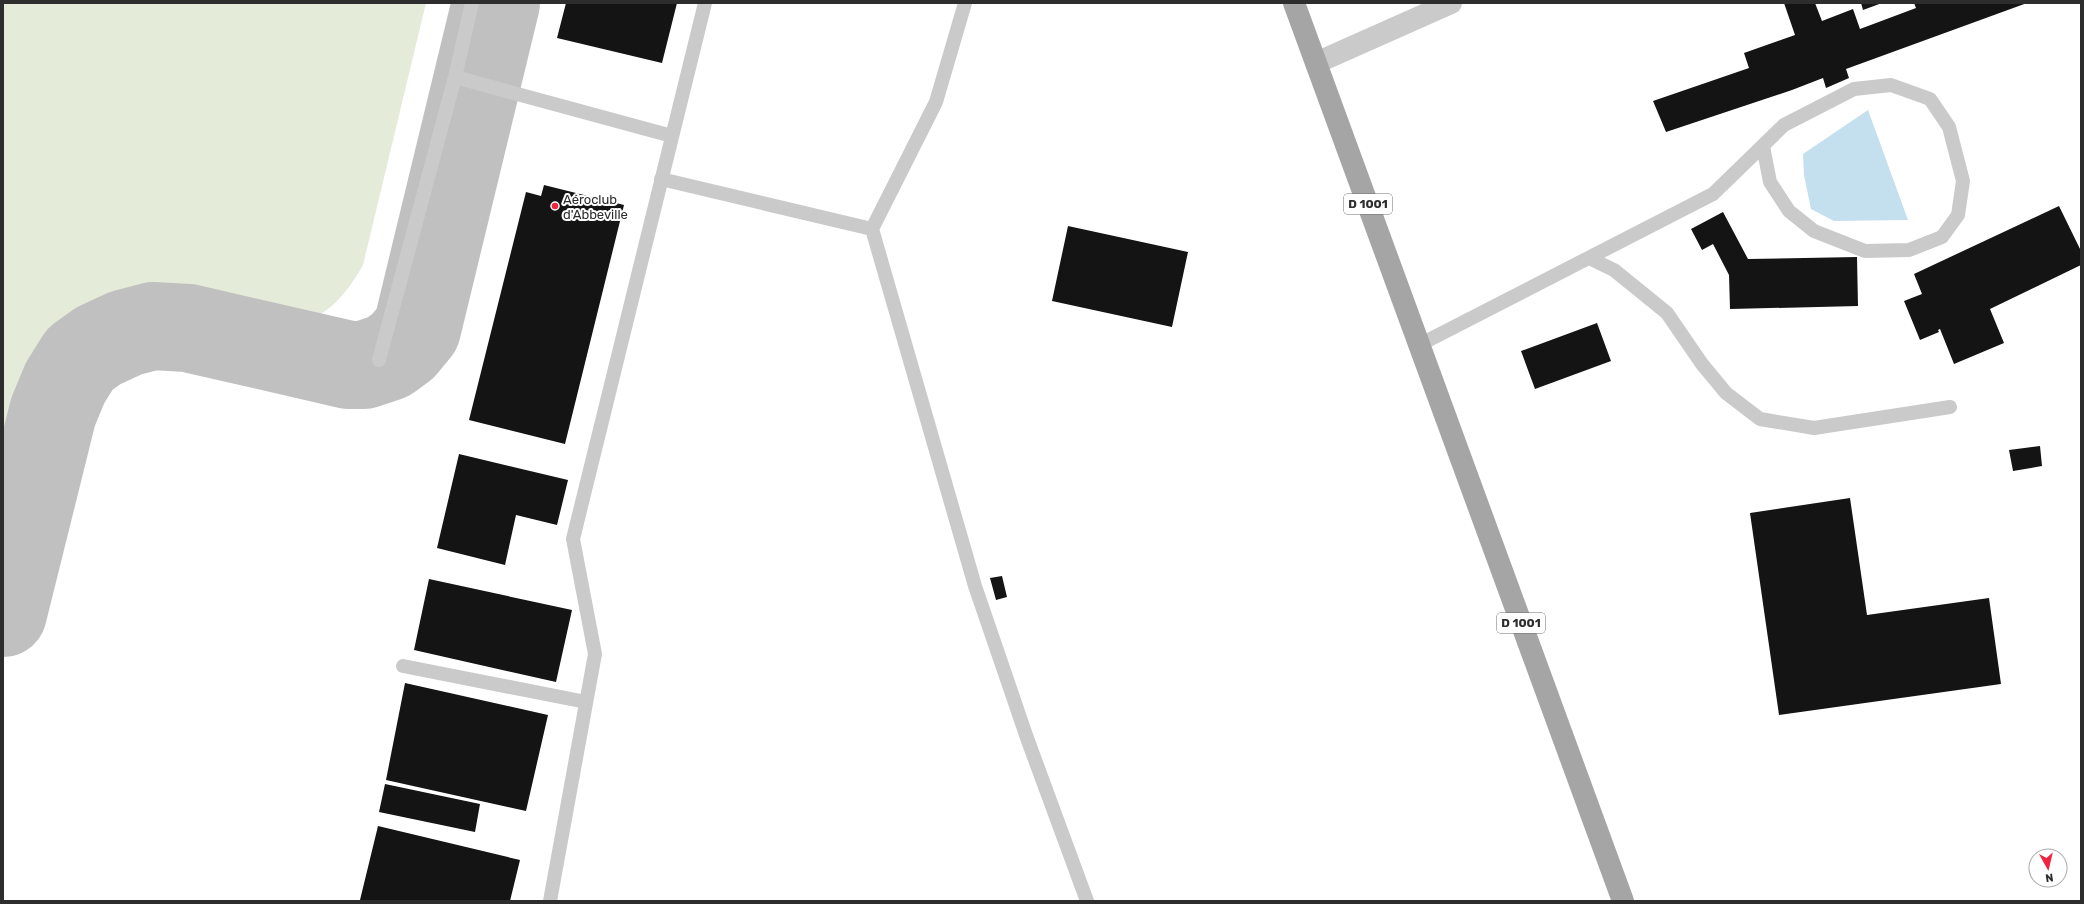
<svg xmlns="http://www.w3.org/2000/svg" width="2084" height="904" font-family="Rubik,sans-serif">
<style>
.green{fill:#e4ebd9}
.water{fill:#c4dfed}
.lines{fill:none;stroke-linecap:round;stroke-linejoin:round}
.taxiway{stroke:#c0c0c0;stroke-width:88}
.building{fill:#141414}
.lane{stroke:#cacaca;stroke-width:14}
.street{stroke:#cacaca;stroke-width:22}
.primary{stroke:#a5a5a5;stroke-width:22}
.poi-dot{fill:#ef233e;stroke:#fff;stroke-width:1.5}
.labels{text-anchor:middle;stroke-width:4;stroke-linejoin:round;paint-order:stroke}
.shield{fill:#fff;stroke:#6c6c6c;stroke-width:1}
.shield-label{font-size:12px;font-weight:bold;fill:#2d2d2d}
.poi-label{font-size:13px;fill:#2d2d2d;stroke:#fff;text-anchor:start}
</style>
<rect width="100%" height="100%" fill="#fff"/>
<path class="green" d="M3,3H426L363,265C345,297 324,321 286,326C265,329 241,321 220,317C195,311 171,307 146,308C102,310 63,342 42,379C22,414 13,474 3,515Z"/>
<path class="water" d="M1868,110L1908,220L1834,221L1811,209L1804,175L1803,154Z"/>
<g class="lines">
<path class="taxiway" d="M3,613L53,412L65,383L80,359L98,346L126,333L153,326L188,328L349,365H364L388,357L403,346L417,329L496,3"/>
</g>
<path class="building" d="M566,3H677L662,63L557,38Z
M1784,3H1815L1822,21L1853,9L1860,29L1916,8L1914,3H2027L1846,69L1849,78L1826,88L1823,78L1792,90L1666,132L1653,101L1749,68L1744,53L1795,35Z
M1861,3H1882L1863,10Z
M544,185L624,205L565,444L469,420L526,192L541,196Z
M2059,206L2081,251V265L1990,309L2004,343L1954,364L1940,329L1938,330L1939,332L1920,340L1904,301L1922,294L1914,274Z
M1723,212L1748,259L1857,257L1858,306L1730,309L1729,275L1713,244L1702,250L1691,229Z
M1068,226L1188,252L1172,327L1052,301Z
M1597,323L1611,361L1535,389L1521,351Z
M2040,446L2042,466L2013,471L2009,450Z
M459,454L568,480L557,525L516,515L505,565L437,548Z
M1850,498L1867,615L1989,598L2001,684L1779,715L1750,513Z
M1002,576L1007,597L996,600L990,578Z
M429,579L572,610L556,682L414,650Z
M405,683L548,715L526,811L386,780Z
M385,784L480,804L475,832L379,812Z
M378,826L520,860L510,901L360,900Z"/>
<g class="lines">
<path class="lane" d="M472,3L455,77L672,136
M965,3L936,102L872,229L975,586L1027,738L1087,901
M661,179L872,229
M1589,258L1614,270L1667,313L1702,364L1726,393L1760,419L1814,428L1950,407
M1419,345L1713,194L1784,125L1854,89L1891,85L1930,99L1949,127L1963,181L1958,215L1942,237L1909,250L1865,251L1814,231L1789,211L1770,182L1763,146
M379,360L455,77
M403,666L586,702
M550,901L595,654L573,539L705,3"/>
<path class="street" d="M1316,63L1451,3"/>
<path class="primary" d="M1294,3L1623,901"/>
</g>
<circle class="poi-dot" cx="555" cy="206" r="4"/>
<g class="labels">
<g class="shield">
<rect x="1344" y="194" width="48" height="20" rx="3"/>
<rect x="1497" y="613" width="48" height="20" rx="3"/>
</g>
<g class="shield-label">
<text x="1368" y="208">D 1001</text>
<text x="1521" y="627">D 1001</text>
</g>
<g class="poi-label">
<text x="563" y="204">Aéroclub<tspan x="563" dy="15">d'Abbeville</tspan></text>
</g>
</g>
<rect width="2084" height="904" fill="none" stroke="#2d2d2d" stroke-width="8"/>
<g transform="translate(2048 868) rotate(172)"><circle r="19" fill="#ffffff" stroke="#ababab"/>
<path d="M0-3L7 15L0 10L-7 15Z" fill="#ef233e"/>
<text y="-6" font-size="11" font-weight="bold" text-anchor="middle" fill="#2d2d2d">N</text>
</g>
</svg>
